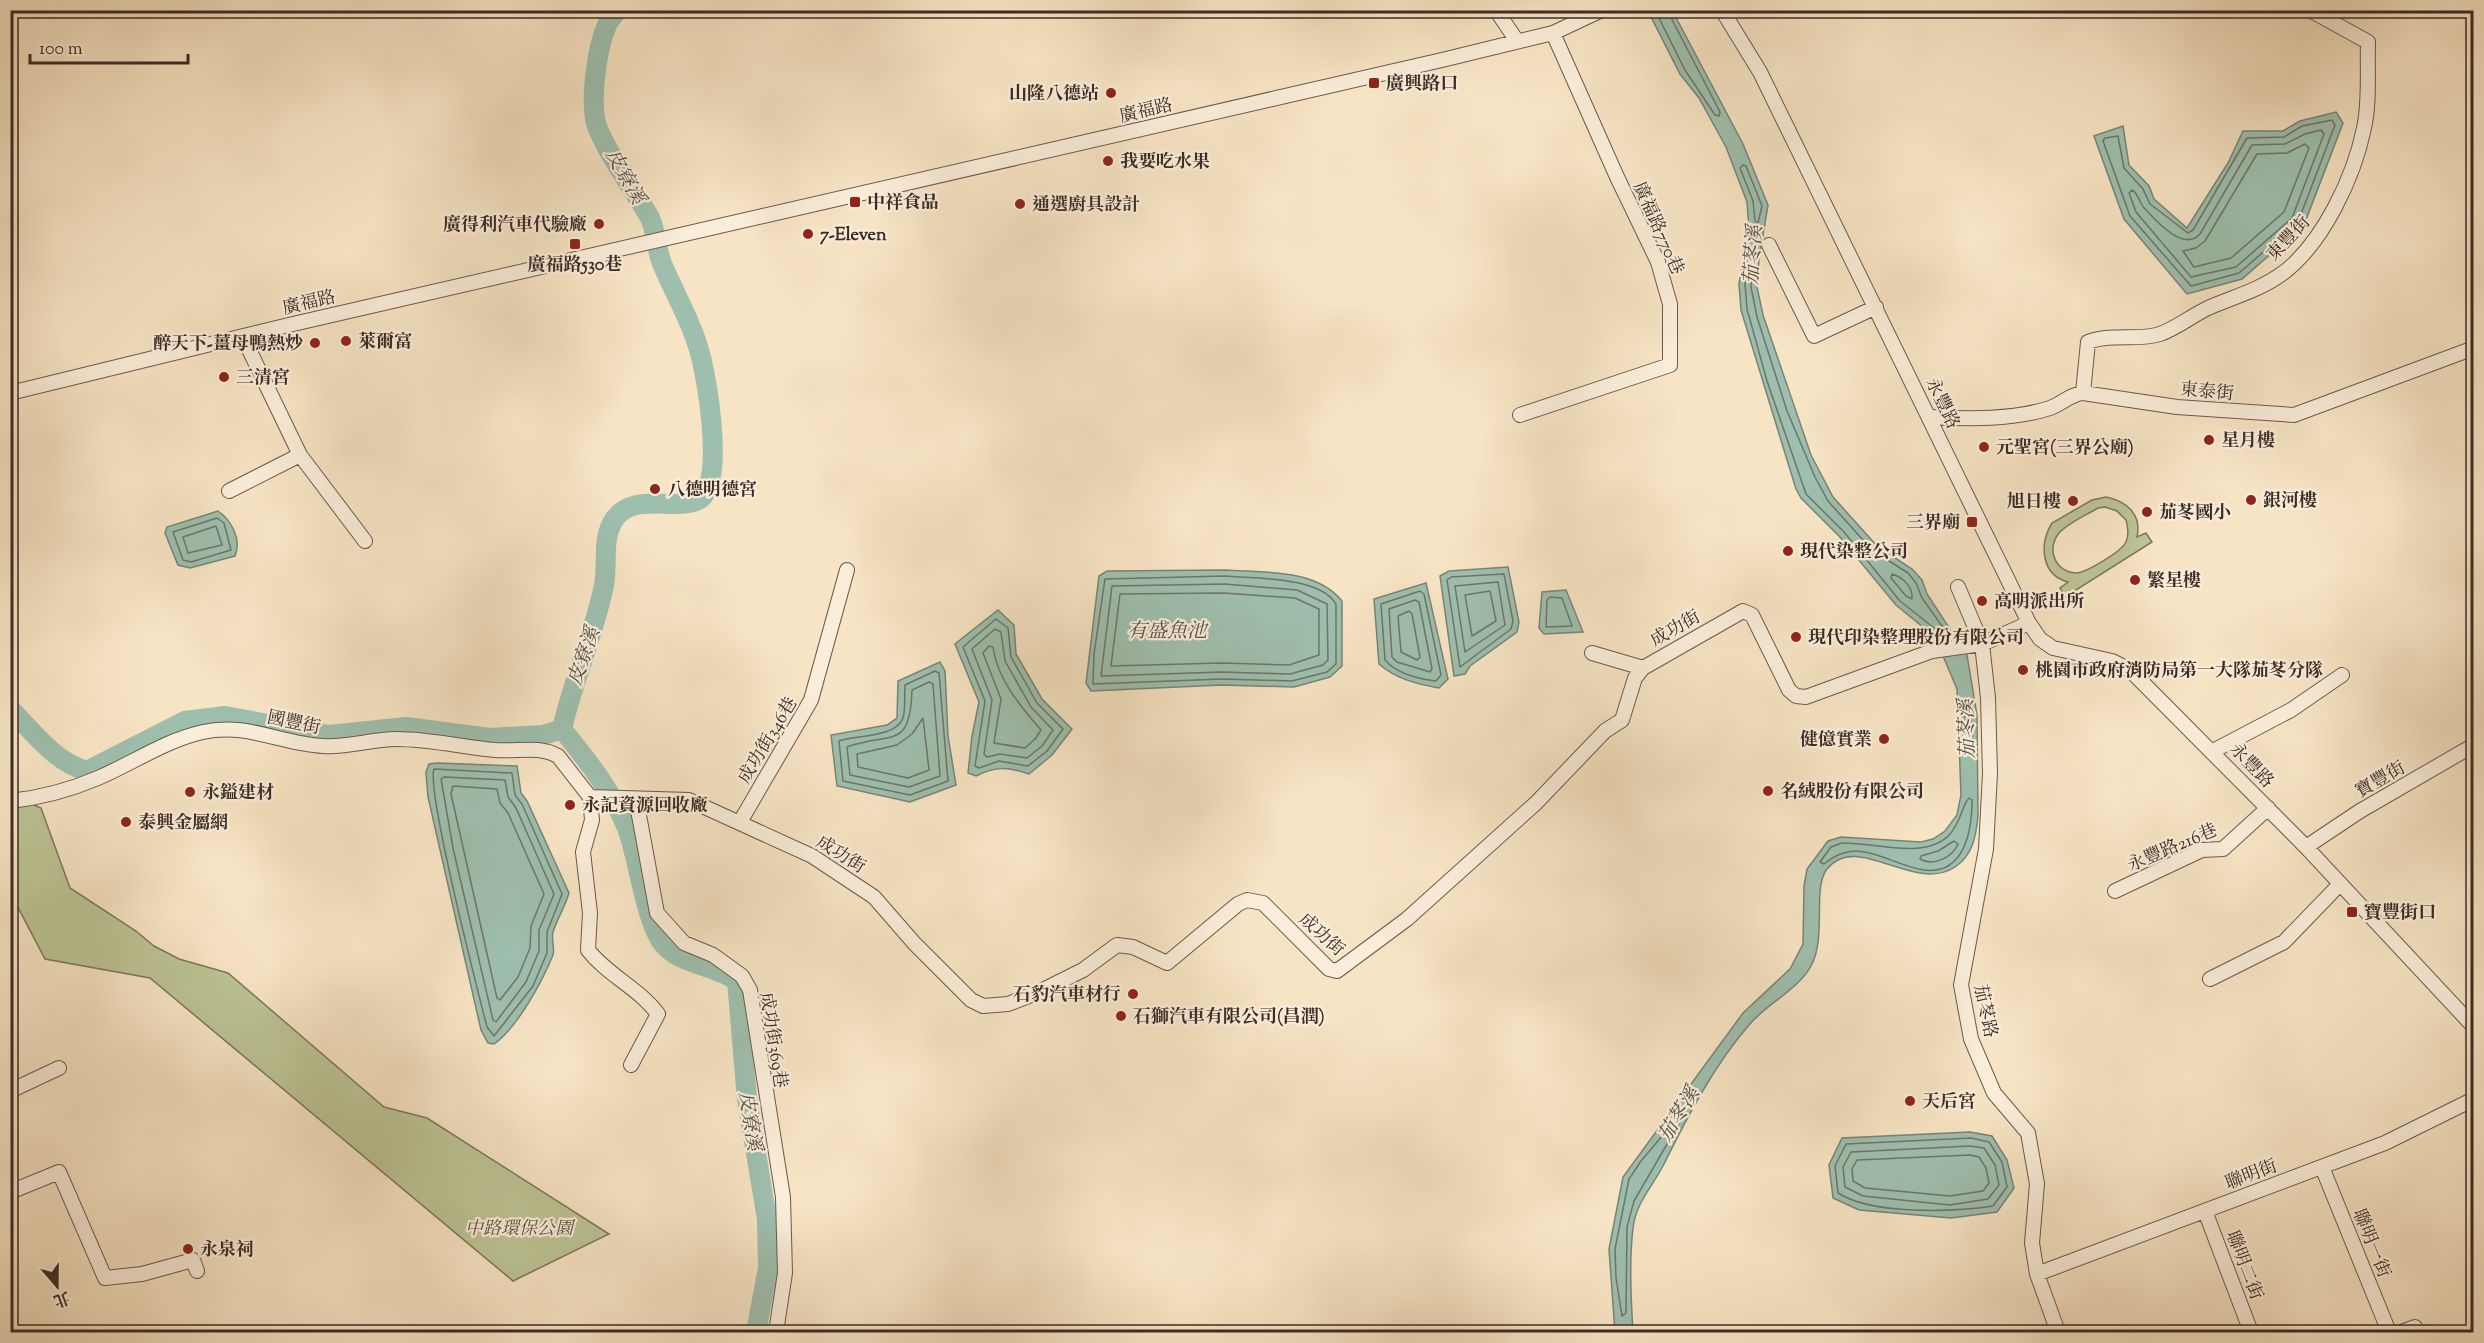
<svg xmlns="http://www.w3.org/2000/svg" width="2484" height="1343" font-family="'Sorts Mill Goudy','Noto Serif TC',serif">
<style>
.green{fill:#bcc495;stroke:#7c785e;stroke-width:1.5;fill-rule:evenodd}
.water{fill:#9ebfae;stroke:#778478;stroke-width:1.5}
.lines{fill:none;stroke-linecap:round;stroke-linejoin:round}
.shore{stroke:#6d756a;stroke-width:1.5}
.river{stroke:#9ebfae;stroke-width:20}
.minor-casing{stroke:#6b594e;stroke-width:16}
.minor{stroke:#faedd9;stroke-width:14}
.poi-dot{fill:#8f2418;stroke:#faedd9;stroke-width:2}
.labels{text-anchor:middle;stroke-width:4.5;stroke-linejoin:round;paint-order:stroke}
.poi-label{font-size:18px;font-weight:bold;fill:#3c2b26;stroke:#faedd9;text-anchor:start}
.street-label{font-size:18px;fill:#3c2b26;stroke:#faedd9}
.park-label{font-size:18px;font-style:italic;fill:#5c5142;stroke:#faedd9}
.water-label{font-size:20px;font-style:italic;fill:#545048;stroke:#faedd9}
</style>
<rect width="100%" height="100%" fill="#f7e4c4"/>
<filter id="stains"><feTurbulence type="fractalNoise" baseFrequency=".00333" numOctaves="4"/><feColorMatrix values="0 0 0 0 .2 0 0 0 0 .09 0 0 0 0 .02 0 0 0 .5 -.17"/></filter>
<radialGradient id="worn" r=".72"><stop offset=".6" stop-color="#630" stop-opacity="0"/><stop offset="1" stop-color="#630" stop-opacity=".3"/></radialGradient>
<path class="green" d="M2106,497C2127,501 2142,515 2137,537L2146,533L2152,542L2065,597L2060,588L2068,582C2041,575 2039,544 2052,523L2092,500ZM2105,507L2117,511L2126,520C2128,527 2129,535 2126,542C2122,551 2086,573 2076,573C2055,572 2046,549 2059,533C2068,523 2086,515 2098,508Z
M32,804L41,808L70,888L136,931L154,946L179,959L228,973L384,1107L427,1118L609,1234L513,1281L150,978L45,959L11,894L10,809Z"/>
<path class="water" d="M1672,10L1743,144L1768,205L1759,259L1757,287L1763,315L1811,455L1833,497L1877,546L1912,569L1922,580L1927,594L1967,655L1977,715L1978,816C1976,836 1973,855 1955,867C1914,894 1857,831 1827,869C1812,888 1827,937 1811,966C1798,990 1766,1004 1749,1025C1715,1064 1687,1117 1664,1164C1653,1186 1636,1202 1633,1228C1629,1262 1631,1299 1633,1332H1615L1609,1249L1623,1177L1743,1013L1790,969L1803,944L1804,886L1807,869L1828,841L1841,837L1921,842L1933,839L1945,831L1957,815L1961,795L1957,689L1935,637L1896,605L1839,536L1801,498L1796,489L1741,310L1739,284L1749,228L1747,202L1726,147L1699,98L1680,74L1648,11Z
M2336,112L2343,123L2304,225L2242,279L2187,294L2124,219L2094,136L2123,126L2129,165L2149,186L2154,199L2187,228L2228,163L2243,131H2283L2300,121Z
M218,511C231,520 242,539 235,556L190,568L178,565L165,533L167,527Z
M1508,567L1519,622L1517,632L1470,666L1465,674L1454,676L1440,576L1449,571Z
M1225,570C1263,573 1316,568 1342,601V666L1330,677L1294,687L1222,685L1091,691L1086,683L1099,576L1107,571Z
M1426,583L1448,679L1439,688C1417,684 1396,679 1379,664L1374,599Z
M1566,590L1583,632L1544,634L1539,628L1542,592Z
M998,610L1014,625L1016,654L1042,699L1072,729L1052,755L1029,774C1009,767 995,766 976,776L968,773L972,736L979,702L955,644Z
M940,662L945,671L948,736L956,785L910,802L837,786L831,735L887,725L897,718L898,681Z
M437,763L517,766L521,793L527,801L569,893C565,907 557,919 553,932C551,940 555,949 553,955C542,982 517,1028 494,1044L488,1043L481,1030L428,797L426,772L429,764Z
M1970,1132L1992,1136L2007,1160L2014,1188L1997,1212L1951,1218L1859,1210L1833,1198L1829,1165L1842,1138Z"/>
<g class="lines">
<path class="shore" d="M1655,10L1685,70L1715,115L1719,116L1720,112L1667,10
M2332,120L2335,125L2298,222L2239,273L2191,286L2130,216L2103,141L2105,138L2118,136L2124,168L2143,189L2150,204L2188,233L2193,230L2247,138L2284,137L2302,126Z
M2321,130L2324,134L2292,218L2236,267L2191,277L2136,212L2129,193L2132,190C2139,194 2139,203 2145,209C2157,222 2184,252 2200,234L2252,145L2285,144L2305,134Z
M2305,144L2309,148L2284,212L2231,258L2194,267L2183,251L2196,248L2205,241L2257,154L2287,153Z
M1743,165L1746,166L1762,206L1758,223L1755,221L1753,201L1740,168Z
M217,518L224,523L231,550L191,562L183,560L173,532Z
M216,526L222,545L188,553L183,537Z
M1504,574L1513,621L1511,629L1460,667L1447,580L1451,577Z
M1892,574C1903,577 1913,587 1912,599L1906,596L1891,578Z
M1225,576C1255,579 1319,576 1336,604V664L1327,672L1292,681L1222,679L1093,684L1094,654L1105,579Z
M1498,582L1505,625L1465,652L1455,586Z
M1225,584L1297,590L1327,604L1328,660L1323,665L1290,674L1222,672L1101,676L1112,586Z
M1420,591L1424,594L1441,675L1436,681C1419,679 1397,674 1385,660L1381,604Z
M1490,591L1496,621L1472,636L1465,595Z
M1224,593L1295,598L1319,609V655L1289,665L1222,663L1111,666L1120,594Z
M1550,597L1562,598L1572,626L1546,627L1547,600Z
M1415,600L1419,602L1432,669L1430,672L1397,662L1392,657L1389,609Z
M1409,611L1412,614L1420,657L1417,660L1401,652L1398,616Z
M996,619L1008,628L1011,657L1037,703L1063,729L1047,751L1028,766L999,761L979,768L975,766L985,701L963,647Z
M995,629L1001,632L1005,661L1031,707L1053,730L1042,746L1027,758L1000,754L987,757L984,754L992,700L972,649Z
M1943,641L1939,632L1900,601L1844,532L1806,494L1767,381L1747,309L1745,284L1748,263L1752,266L1751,287L1757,317L1787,411L1815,477L1828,501L1872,550L1908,573L1916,583L1922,598L1952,640
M989,646L993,647C997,679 1021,707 1041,730L1035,739L1025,748L994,743L1001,699L983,653Z
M935,671L939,673L948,781L910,795L843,781L839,741C855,735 896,738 903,718C906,707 904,696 905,685Z
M929,682L933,684L940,776L909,787L850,775L847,747C892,731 910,751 912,690Z
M1968,709L1971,716L1972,740L1969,742L1966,740L1965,712Z
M923,718L929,770L908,778L858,767L857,754L897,745L912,734Z
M434,769L512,773L515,795L522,804L562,894L547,932V953L533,986L494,1036L487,1027C478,992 426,789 434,769Z
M444,777L505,780L508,797L516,808L554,894L539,930V951L526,982L496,1022L493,1020L453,848L441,779Z
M453,786L497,789L500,803L508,813L544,894L531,926L530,948L518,977L500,1000L497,998L451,794Z
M1969,798L1972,800C1972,830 1965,875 1924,870C1887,865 1861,834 1824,864L1820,862L1831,847L1842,843C1874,842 1926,861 1950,834C1961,822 1963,803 1969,798Z
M1954,841L1958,844C1953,857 1933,867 1920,859L1921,856L1938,851Z
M1679,1116L1681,1120L1634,1201L1627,1227L1626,1313L1622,1316L1616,1278L1615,1249L1629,1179L1641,1161Z
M1971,1138L1989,1142L2002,1162L2007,1187L1993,1206C1953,1212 1872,1215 1838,1193L1835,1166L1846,1144Z
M1970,1146L1984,1148L1995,1165L1999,1185L1988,1199L1950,1205L1863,1196L1845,1187L1843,1167L1851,1152Z
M1970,1155L1979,1157L1986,1168L1989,1183L1983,1191L1950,1196L1865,1188L1853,1181L1852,1169L1857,1160Z"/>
<path class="river" d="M10,709C34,732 54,762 87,771L185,721L225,716L329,735L406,727L490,738L543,735L562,729
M562,729C573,680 594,635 604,585C608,564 602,543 612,523C630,489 678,513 700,499C723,484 709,396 704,371C697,331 679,303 663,266C656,251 657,233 650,218C637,194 599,142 595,119C591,95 597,47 607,25C609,20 614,15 618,10
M562,729C587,760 612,791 627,828C638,856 646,925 664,945C683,966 716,965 737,981L747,1099L767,1219L768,1268L756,1332"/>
<defs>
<path id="minor" d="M1496,10L1517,41
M1722,10L1760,72L2029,623L2040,639L2053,648L2112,661L2130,670L2306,847L2474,1027
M1769,245L1814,336L1876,307
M243,337L300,455L365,541
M10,393L293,324L1442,60L1553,33L1602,10
M2083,393L2088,342C2112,333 2139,341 2160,334C2175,329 2193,315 2208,308C2233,297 2260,290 2283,273C2323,243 2354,177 2364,128C2370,102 2367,69 2368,42L2310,10
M1520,415L1670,365V304L1658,262L1617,177L1553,33
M1930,417C1969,419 2013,420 2050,408C2062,404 2070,394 2083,393L2177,407L2294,415L2474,348
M229,491L300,455
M1958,587L1982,644L1988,698L1990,773L1986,849L1961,985L1971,1039L1994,1093L2028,1133L2037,1184L2032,1243L2037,1274L2058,1332
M1592,653L1643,668
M2213,751L2291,710L2342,675
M590,797L592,820L583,852L590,913L588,950C608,976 639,988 658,1014L631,1065
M636,799L657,913L684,943L713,955L742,976L750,990L783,1197L785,1273L776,1332
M10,801C39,798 72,789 98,778C133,763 166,740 203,732C247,722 280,744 323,746C347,748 372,739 396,739C430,739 462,747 495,750C516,752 539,745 558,756L590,797L689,800L812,856L874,897L914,943L971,1000L983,1006L1008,1004L1039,992L1083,970L1117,945L1133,947L1167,963L1238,904L1247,900L1263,903L1329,969L1337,971L1407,919L1536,803L1605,731L1622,720L1635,678L1643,668L1743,611L1752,615L1789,690L1796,696L1806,697L1932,651L1982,644L2029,623
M740,822L811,700L847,570
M2306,847L2360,811L2474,745
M2115,891L2202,850L2223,849L2268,808
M2210,979L2284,942L2340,884
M10,1091L59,1068
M2322,1167L2389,1332
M10,1192L59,1172L105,1278L142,1274L193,1260L197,1271
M2205,1211L2251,1332
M2037,1274L2385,1143L2474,1099
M2401,1332L2415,1327"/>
</defs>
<use href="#minor" class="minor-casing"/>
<use href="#minor" class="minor"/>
</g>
<g class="poi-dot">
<rect x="1368" y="77" width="12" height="12" rx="3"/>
<circle cx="1111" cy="93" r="6"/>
<circle cx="1108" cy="161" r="6"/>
<rect x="849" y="196" width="12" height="12" rx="3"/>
<circle cx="1020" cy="204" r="6"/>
<circle cx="599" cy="224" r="6"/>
<circle cx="808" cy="234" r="6"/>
<rect x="569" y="238" width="12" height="12" rx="3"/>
<circle cx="346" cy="341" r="6"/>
<circle cx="315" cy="343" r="6"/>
<circle cx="224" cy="377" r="6"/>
<circle cx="2209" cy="440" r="6"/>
<circle cx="1984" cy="447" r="6"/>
<circle cx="655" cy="489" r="6"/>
<circle cx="2251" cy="500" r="6"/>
<circle cx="2073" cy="501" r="6"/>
<circle cx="2147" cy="512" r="6"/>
<rect x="1966" y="516" width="12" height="12" rx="3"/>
<circle cx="1788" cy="551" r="6"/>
<circle cx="2135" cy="580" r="6"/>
<circle cx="1982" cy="601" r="6"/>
<circle cx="1796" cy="637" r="6"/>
<circle cx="2023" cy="670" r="6"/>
<circle cx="1884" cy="739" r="6"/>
<circle cx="1768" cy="791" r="6"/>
<circle cx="190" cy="792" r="6"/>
<circle cx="570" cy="805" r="6"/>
<circle cx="126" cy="822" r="6"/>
<rect x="2346" y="906" width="12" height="12" rx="3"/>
<circle cx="1133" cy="994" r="6"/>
<circle cx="1121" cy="1016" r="6"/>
<circle cx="1910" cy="1101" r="6"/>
<circle cx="188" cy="1249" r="6"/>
</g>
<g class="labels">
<g class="poi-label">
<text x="1386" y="89">廣興路口</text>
<text x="1099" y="99" text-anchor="end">山隆八德站</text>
<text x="1120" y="167">我要吃水果</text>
<text x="867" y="208">中祥食品</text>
<text x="1032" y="210">通選廚具設計</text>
<text x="587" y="230" text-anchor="end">廣得利汽車代驗廠</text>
<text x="820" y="240">7-Eleven</text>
<text x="575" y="270" text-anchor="middle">廣福路530巷</text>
<text x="358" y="347">萊爾富</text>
<text x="303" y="349" text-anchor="end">醉天下-薑母鴨熱炒</text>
<text x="236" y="383">三清宮</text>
<text x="2221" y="446">星月樓</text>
<text x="1996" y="453">元聖宮(三界公廟)</text>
<text x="667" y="495">八德明德宮</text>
<text x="2263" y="506">銀河樓</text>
<text x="2061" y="507" text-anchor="end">旭日樓</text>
<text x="2159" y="518">茄苳國小</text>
<text x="1960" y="528" text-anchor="end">三界廟</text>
<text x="1800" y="557">現代染整公司</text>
<text x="2147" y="586">繁星樓</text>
<text x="1994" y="607">高明派出所</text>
<text x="1808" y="643">現代印染整理股份有限公司</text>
<text x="2035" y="676">桃園市政府消防局第一大隊茄苳分隊</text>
<text x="1872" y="745" text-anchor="end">健億實業</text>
<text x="1780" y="797">名絨股份有限公司</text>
<text x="202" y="798">永鎰建材</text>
<text x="582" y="811">永記資源回收廠</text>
<text x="138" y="828">泰興金屬網</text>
<text x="2364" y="918">寶豐街口</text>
<text x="1121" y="1000" text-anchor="end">石豹汽車材行</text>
<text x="1133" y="1022">石獅汽車有限公司(昌潤)</text>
<text x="1922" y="1107">天后宮</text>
<text x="200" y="1255">永泉祠</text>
</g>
<g class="street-label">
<text transform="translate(1146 110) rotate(-13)" y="6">廣福路</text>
<text transform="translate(1659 228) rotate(66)" y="6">廣福路770巷</text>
<text transform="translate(2288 238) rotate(-47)" y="6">東豐街</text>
<text transform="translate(309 302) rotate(-13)" y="6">廣福路</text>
<text transform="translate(2207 391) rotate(5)" y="6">東泰街</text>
<text transform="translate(1943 403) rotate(64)" y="6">永豐路</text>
<text transform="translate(1675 628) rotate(-30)" y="6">成功街</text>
<text transform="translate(294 722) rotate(12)" y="6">國豐街</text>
<text transform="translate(767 740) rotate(-59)" y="6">成功街346巷</text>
<text transform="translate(2252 765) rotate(46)" y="6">永豐路</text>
<text transform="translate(2380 779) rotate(-30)" y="6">寶豐街</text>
<text transform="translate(2172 847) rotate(-23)" y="6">永豐路216巷</text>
<text transform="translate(841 854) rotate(32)" y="6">成功街</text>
<text transform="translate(1322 934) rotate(42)" y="6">成功街</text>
<text transform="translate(1986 1011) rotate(78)" y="6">茄苳路</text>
<text transform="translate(774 1040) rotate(81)" y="6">成功街369巷</text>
<text transform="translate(2251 1174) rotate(-21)" y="6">聯明街</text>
<text transform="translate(2372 1243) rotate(68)" y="6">聯明一街</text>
<text transform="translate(2245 1265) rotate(69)" y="6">聯明二街</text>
</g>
<g class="park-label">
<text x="519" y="1234">中路環保公園</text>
</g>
<g class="water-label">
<text transform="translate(626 176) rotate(61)" y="7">皮寮溪</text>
<text transform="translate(1752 255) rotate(-86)" y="7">茄苳溪</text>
<text x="1167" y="637">有盛魚池</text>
<text transform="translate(583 656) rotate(-71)" y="7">皮寮溪</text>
<text transform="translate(1966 729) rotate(-92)" y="7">茄苳溪</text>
<text transform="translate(1678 1114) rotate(-59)" y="7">茄苳溪</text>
<text transform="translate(751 1121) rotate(81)" y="7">皮寮溪</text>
</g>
</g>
<rect width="2484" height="1343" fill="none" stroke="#f7e4c4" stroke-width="36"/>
<rect x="12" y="12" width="2460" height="1319" fill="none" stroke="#3c2b26" stroke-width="3"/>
<rect x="18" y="18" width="2448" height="1307" fill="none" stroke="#3c2b26" stroke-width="1.5"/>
<g transform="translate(57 1286) rotate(160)" stroke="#faedd9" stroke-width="4.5" paint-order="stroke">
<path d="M0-4.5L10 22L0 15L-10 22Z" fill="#3c2b26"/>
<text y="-9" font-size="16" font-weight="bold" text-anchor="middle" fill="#3c2b26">北</text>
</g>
<path d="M30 54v9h158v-9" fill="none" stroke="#3c2b26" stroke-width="3"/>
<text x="39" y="54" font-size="18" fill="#3c2b26" stroke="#faedd9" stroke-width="4.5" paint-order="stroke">100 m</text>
<rect width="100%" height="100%" filter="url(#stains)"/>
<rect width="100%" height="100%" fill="url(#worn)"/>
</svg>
